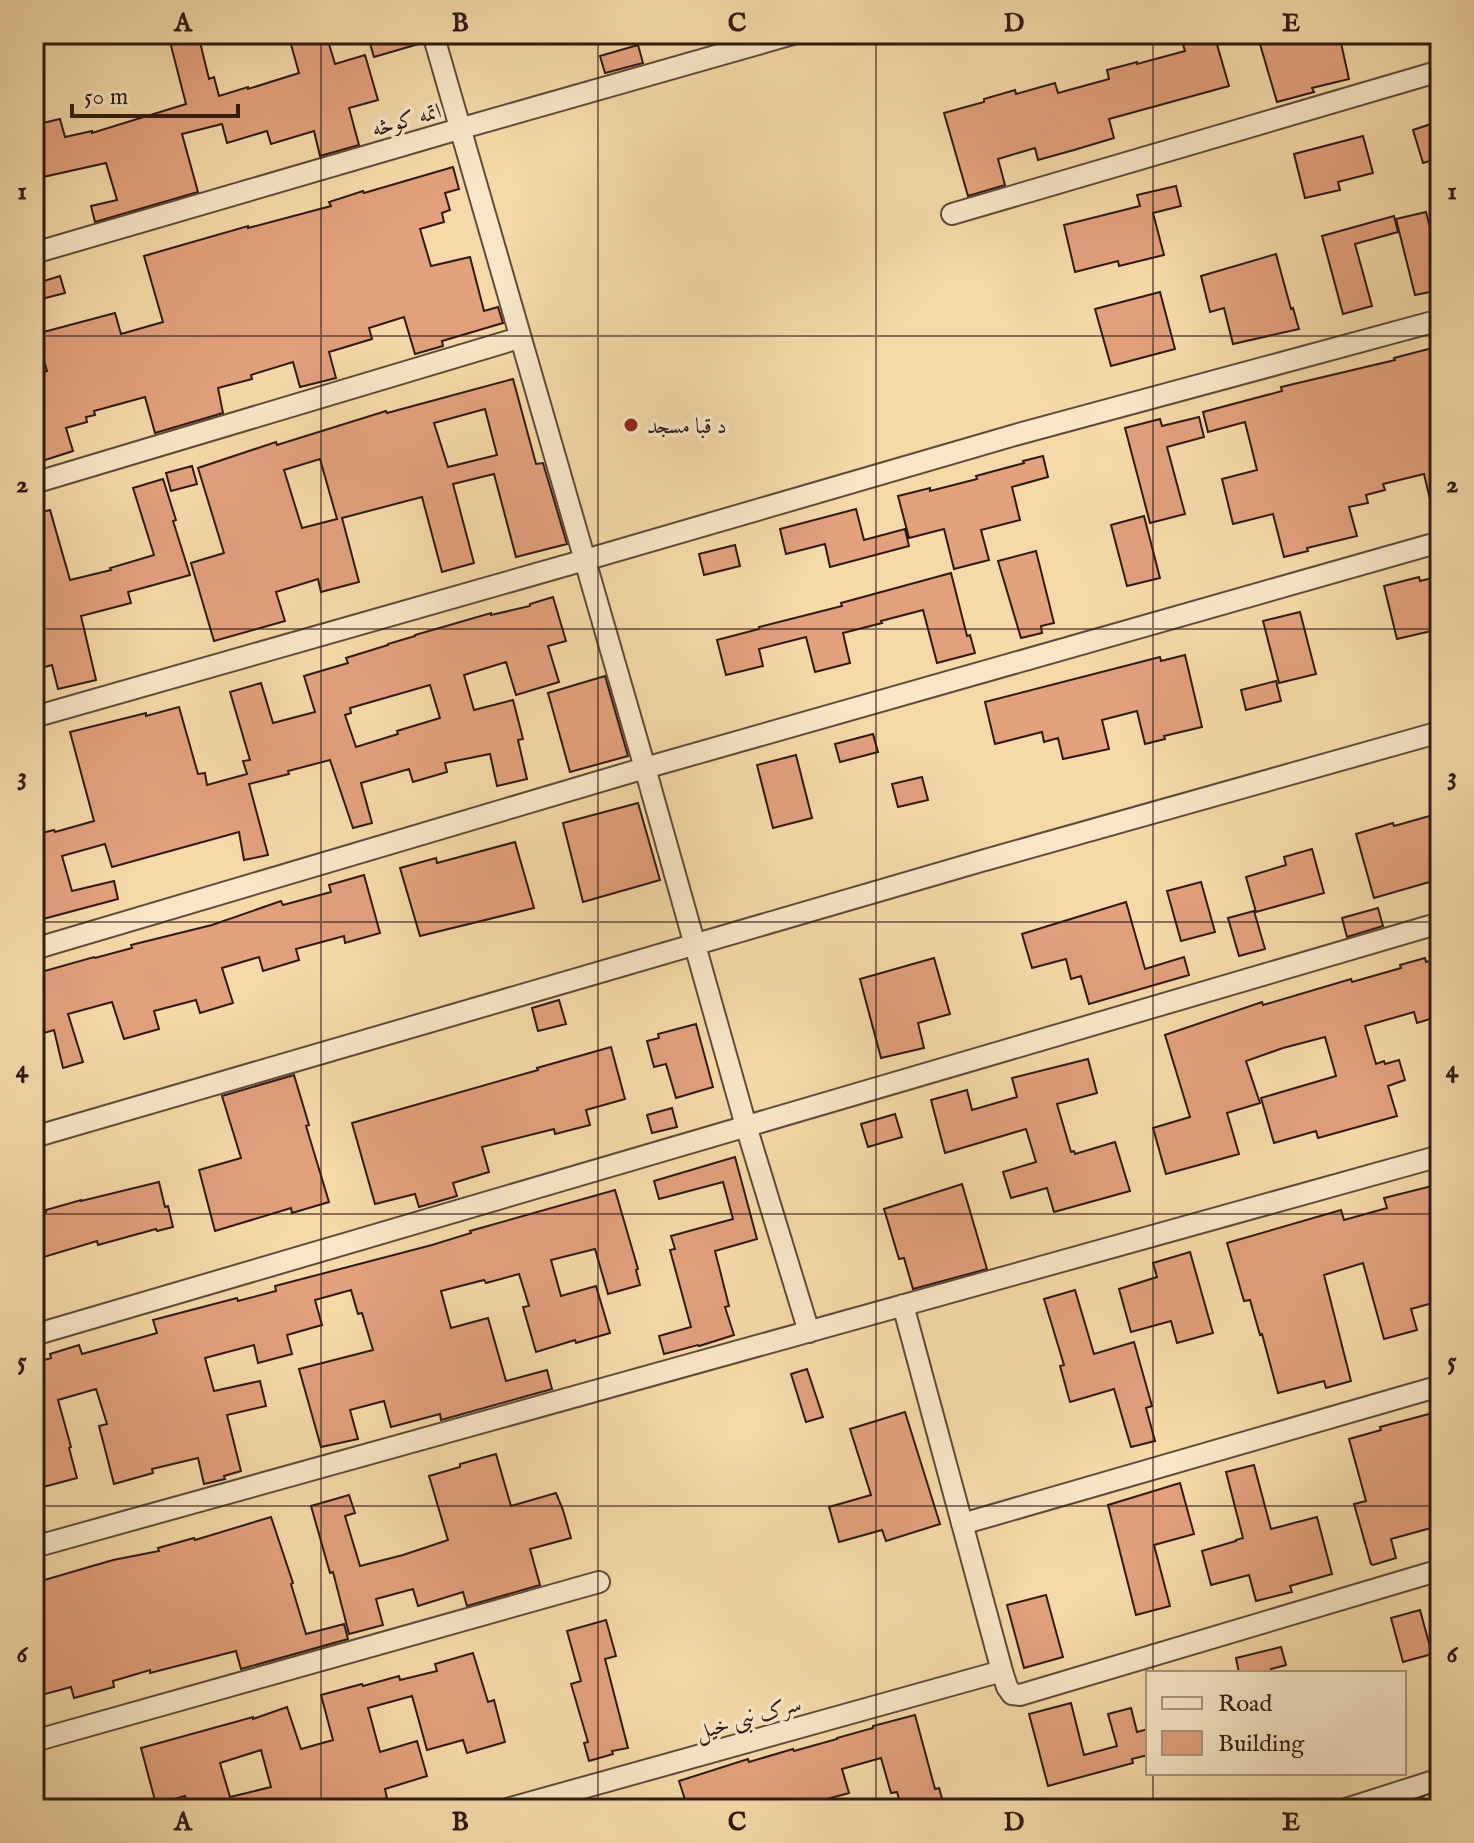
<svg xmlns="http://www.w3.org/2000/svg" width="1474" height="1843" font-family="'IM FELL English',Amiri,serif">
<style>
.building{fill:#e2a07d;stroke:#2f1a12;stroke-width:2;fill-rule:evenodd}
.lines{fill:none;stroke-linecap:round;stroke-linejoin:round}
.minor-casing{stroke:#604a38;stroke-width:24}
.secondary-casing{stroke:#2f1a12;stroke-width:32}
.minor{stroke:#f8e6c7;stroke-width:20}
.secondary{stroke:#f8e6c7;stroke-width:28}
.grid{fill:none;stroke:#2f1a12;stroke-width:2;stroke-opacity:0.55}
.poi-dot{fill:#8f2418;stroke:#f8e6c7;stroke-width:3}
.labels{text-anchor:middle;stroke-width:7;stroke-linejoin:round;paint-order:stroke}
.street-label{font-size:22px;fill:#2f1a12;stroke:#f8e6c7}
.poi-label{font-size:22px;fill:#2f1a12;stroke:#f8e6c7;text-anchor:start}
.neatline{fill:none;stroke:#2f1a12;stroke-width:3}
.grid-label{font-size:26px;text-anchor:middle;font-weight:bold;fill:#2f1a12}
</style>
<rect width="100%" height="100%" fill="#f5d9a9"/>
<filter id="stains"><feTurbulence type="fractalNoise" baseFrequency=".0025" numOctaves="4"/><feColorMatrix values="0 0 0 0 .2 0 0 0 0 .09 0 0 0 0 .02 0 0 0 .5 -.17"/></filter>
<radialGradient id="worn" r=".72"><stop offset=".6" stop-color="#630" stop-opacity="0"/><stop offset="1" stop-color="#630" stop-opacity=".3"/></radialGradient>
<path class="building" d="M168,34H198L209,79L214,77L219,96L248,87V89L299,73L288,34H326L335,64L365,55L378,100L349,108L359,145L320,156L314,131L271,144L267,131L227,143L222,124L182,134L198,192L95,222L91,206L117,200L106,163L43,177L34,149V125L60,119L65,137L92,131V133L186,104Z
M367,34H420L422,43L374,57Z
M1208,34H1214L1229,86L1109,119L1114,138L1074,150L1038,160L1035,148L998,159L1005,185L968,196L944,113L984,102V99L1015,90L1016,94L1055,83L1058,93L1109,79L1107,70L1137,62V64L1185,51L1182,41Z
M1257,34H1339L1349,79L1312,88L1314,92L1277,102Z
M638,45L643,63L605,73L600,56Z
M1440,121V158L1423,163L1413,130Z
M1363,136L1373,173L1338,182L1340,190L1305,198L1294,154Z
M453,167L459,189L445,193L450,210L442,213L444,222L420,229L431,266L470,257L484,311L498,307L503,323L442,341L443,346L415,354L404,317L369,328L372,339L329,352L336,378L300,387L293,362L251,375L252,379L218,388L223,413L155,433L145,397L94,411L95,415L86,417L87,422L66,428L73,451L39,462L34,447V375L47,371L36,334L115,313L121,334L163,322L144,256L248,226V228L331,206L329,202L363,191L364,193Z
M1176,186L1181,206L1153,213L1164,255L1119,266L1118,261L1075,272L1064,225L1140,206L1137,195Z
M1426,212L1440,266V290L1415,295L1396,219Z
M1394,216L1398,232L1355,244L1372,306L1343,314L1322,236Z
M1276,254L1291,309L1293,308L1299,329L1233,344L1224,308L1210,312L1201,276Z
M60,276L65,293L34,301V284Z
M1160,292L1175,349L1111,366L1095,309Z
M1440,346V511L1433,512L1424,474L1383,484L1385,490L1366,495L1368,503L1349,507L1357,536L1307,548L1308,551L1284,557L1273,514L1233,524L1222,479L1257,470L1245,422L1208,432L1203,412L1282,391L1281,387L1395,360L1394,358Z
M513,379L536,464L543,463L567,544L516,557L494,474L453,484L474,563L442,572L422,497L342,518L359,582L321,592L318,579L276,592L285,621L214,641L191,563L224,553L198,468L276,442L277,445L386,411L387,413ZM485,409L497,455L448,467L434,423ZM320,459L337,519L302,528L284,470Z
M1199,417L1204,437L1167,447L1185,514L1150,523L1125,428L1160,419L1162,426Z
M1043,456L1048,477L1012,487L1020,520L981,530L989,560L954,569L944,529L909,538L898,496L930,488V491L977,479L976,476L1024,463L1023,461Z
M192,466L197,484L171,491L166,473Z
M163,479L176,520L173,521L190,575L128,592L131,603L81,616L96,680L58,689L52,665L34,670V514L50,510L70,580L111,570L110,568L154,555L133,488Z
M856,509L864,540L905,529L909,546L830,567L825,544L786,554L780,529Z
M1144,516L1160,578L1127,586L1111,525Z
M735,545L740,566L704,575L699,554Z
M1036,551L1054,623L1041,626L1042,633L1021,638L998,561Z
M951,573L967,636L970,635L975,653L937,663L923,610L881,621L882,623L843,633L850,663L815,672L806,637L759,649L763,666L726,675L717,640L759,629V627L842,606L841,603Z
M1440,576V629L1397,639L1384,586L1419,577L1420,581Z
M553,597L566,641L548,646L559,682L516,695L506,662L464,675L474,710L513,700L523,739L518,740L527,779L497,786L490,754L445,763L447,772L413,782L409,769L361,783L372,823L353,828L330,760L288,771L289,774L249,784L268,855L244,860L239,832L112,867L105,844L62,856L72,891L114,881L118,899L43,919L42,917L34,919V835L54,830L55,832L94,821L70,732L146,713V716L179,707L198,774L205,773L207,785L247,774L243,761L250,760L230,692L261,683L273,723L315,712L304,676L348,663L346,658L388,645V644L415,636V635L491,613V615L530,606V604ZM430,685L440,718L397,731L398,734L356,747L345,715L351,713L350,708Z
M1300,612L1316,674L1279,683L1263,621Z
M1185,655L1202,727L1164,736L1165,739L1145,744L1137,711L1102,720L1109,749L1063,759L1058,738L1044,742L1042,732L995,744L985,702L1160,657L1161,661Z
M605,676L628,756L570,772L548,693Z
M1276,681L1281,701L1246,710L1241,690Z
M873,734L878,752L840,762L835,744Z
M796,755L812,818L773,828L757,765Z
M922,777L928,800L898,807L892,784Z
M638,803L660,880L583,902L563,823Z
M1440,813V879L1374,898L1356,834L1393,823L1394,826Z
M515,842L534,908L420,936L400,868L436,858L437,863Z
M1312,849L1324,893L1256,912L1246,877L1286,865L1284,857Z
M364,875L380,933L345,943L344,936L296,949L299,960L263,971L259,957L222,968L233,1003L200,1013L196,1000L154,1011L159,1029L124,1039L112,1002L68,1014L83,1062L63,1068L54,1030L34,1036V974L94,957L95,958L132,948L131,945L212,925L281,901L283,905L331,892L329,885Z
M1201,882L1215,932L1181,941L1167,891Z
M1126,902L1145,969L1184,957L1189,975L1089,1004L1081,976L1071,979L1066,959L1032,968L1022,934Z
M1378,908L1383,926L1347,937L1342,918Z
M1254,911L1265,949L1239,956L1228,918Z
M934,958L950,1014L918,1023L924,1048L881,1058L860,979Z
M1425,958L1426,962L1440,958V1016L1417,1023L1414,1012L1365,1026L1376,1064L1384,1061L1385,1064L1399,1060L1405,1080L1388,1086L1397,1116L1318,1138L1316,1131L1274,1143L1261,1098L1336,1076L1325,1037L1283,1048L1246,1061L1260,1103L1227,1113L1239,1154L1166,1174L1153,1128L1190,1117L1165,1035L1262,1002L1263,1005L1351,979L1352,982L1401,968L1400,965Z
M559,1000L566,1024L538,1031L532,1008Z
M696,1024L713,1087L676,1098L666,1064L654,1067L647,1041L659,1038L658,1034Z
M611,1047L625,1099L586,1110L590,1125L555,1134L554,1129L482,1147L489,1172L453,1183L457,1196L419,1207L415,1194L375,1204L352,1123L538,1070L537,1068Z
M1088,1059L1097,1093L1057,1104L1071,1152L1074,1151L1075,1154L1115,1142L1130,1191L1054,1212L1047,1188L1011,1198L1003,1172L1036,1162L1026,1129L945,1153L931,1100L967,1090L972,1110L1017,1097L1012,1078Z
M294,1075L309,1125L306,1126L329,1202L292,1213L291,1208L215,1231L199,1170L241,1158L222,1096Z
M672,1108L677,1127L652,1133L647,1115Z
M895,1114L902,1137L868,1147L861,1124Z
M735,1157L757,1239L715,1251L729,1306L725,1307L734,1335L699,1346L698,1345L664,1354L659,1336L691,1327L670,1250L675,1249L671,1236L733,1219L723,1182L659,1199L654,1181Z
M159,1182L165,1207L168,1206L173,1227L157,1231L156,1229L98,1245L97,1241L34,1260V1215L46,1212V1210L81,1200V1201Z
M962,1184L987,1269L913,1289L904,1258L899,1259L884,1209Z
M1440,1184V1301L1411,1309L1417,1330L1384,1339L1363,1263L1324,1275L1351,1381L1326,1388L1324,1381L1278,1393L1262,1334L1260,1335L1250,1300L1244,1301L1227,1243L1341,1210L1344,1220L1387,1208L1384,1198Z
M615,1190L638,1269L636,1270L640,1285L608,1294L595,1249L551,1260L561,1296L596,1286L610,1333L576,1343L575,1340L536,1352L523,1307L529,1306L519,1274L486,1283L484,1280L441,1291L451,1328L488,1318L506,1381L547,1370L552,1389L441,1420L440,1414L391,1427L384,1401L350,1410L358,1439L321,1447L299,1369L373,1350L362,1313L358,1314L351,1290L315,1300L322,1325L287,1335L292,1354L258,1363L254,1345L205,1358L214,1391L260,1381L266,1406L227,1415L241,1471L224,1476L225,1479L204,1484L198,1458L152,1469L153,1473L114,1484L99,1426L107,1424L96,1389L58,1400L71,1447L69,1448L77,1478L43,1487L34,1451V1363L51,1358L50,1354L79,1345L82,1354L118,1344L157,1333L153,1320L237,1298L238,1301L276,1291L275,1286L432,1245L471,1233L470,1231Z
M1190,1252L1213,1333L1177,1343L1171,1321L1131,1332L1119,1289L1157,1277L1153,1263Z
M1075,1290L1094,1354L1134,1342L1152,1406L1146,1408L1155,1441L1131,1447L1114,1389L1070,1402L1060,1366L1064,1365L1044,1299Z
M807,1369L823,1417L806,1422L791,1374Z
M1440,1411V1522L1430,1525L1431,1528L1391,1539L1396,1558L1373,1565L1371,1564L1354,1504L1366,1501L1349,1439L1381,1430L1380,1427Z
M905,1412L940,1524L886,1541L882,1530L839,1542L829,1507L871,1495L850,1429Z
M496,1454L511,1506L556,1493L563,1510L571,1538L530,1549L540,1585L467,1606L463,1592L418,1606L413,1589L376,1599L383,1625L349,1634L333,1572L330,1573L311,1506L349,1495L355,1513L345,1516L360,1566L403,1555L448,1540L429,1476L460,1467V1464Z
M1254,1465L1271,1529L1317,1517L1332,1574L1290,1586L1292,1592L1256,1601L1249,1575L1211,1585L1202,1551L1236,1541V1540L1243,1538L1226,1472Z
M1180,1483L1194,1534L1154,1545L1170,1606L1136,1615L1108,1505Z
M271,1517L293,1583L291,1584L306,1634L344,1624L348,1639L241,1669L236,1651L150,1673V1670L113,1681L114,1687L74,1698L71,1687L34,1697V1583L113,1560L159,1551L158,1548L194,1538L195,1540Z
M1046,1595L1063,1657L1024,1668L1007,1605Z
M1420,1610L1432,1654L1403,1662L1391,1618Z
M606,1620L616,1656L605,1659L628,1748L612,1751L613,1754L589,1761L584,1743L588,1742L571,1684L581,1681L567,1631Z
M1281,1647L1286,1665L1271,1669L1272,1673H1239L1236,1658Z
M473,1653L488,1702L494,1700L505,1742L467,1753L463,1740L427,1750L412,1696L368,1708L380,1752L417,1741L427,1776L385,1789L387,1798L346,1809H189L185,1796L156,1804L141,1748L253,1717V1719L287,1707L301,1749L333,1740L321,1695L362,1684L363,1686L399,1676L400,1680L437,1671L435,1664ZM261,1750L271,1787L230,1797L220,1763Z
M1071,1703L1084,1755L1117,1746L1108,1714L1131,1708L1137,1732L1148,1729V1755L1132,1759L1133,1763L1048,1786L1029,1714Z
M915,1715L935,1789L939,1788L945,1809H902L897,1792L891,1793L881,1758L842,1769L849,1793L812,1803L788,1809H688L679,1781L748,1759L749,1762L793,1749L794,1751L837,1739V1738L873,1728V1726Z"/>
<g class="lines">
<defs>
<path id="minor" d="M433,34L645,768L746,1126L809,1332
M952,214L1440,71
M34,253L459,129L793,34
M34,483L519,338
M34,717L585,560L1015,435L1440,320
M34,949L645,768L1440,542
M34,1137L978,862L1440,732
M903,1305L1002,1671L1007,1687L1012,1694L1020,1695L1440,1570
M34,1335L1440,923
M962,1524L1440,1386
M34,1547L1440,1156
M34,1741L599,1582
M507,1809L1002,1671
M1346,1809L1440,1779"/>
<path id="secondary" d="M1431,1809L1440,1806"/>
</defs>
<use href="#minor" class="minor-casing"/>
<use href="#secondary" class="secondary-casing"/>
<use href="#minor" class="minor"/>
<use href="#secondary" class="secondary"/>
</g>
<path class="grid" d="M321,34V1809M598,34V1809M876,34V1809M1153,34V1673M34,336H1440M34,629H1440M34,922H1440M34,1214H1440M34,1506H1440M1153,1773V1809"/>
<circle class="poi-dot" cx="631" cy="425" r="8"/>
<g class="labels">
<g class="street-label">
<text transform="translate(406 119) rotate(-16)" y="8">اتمه کوڅه</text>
<text transform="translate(748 1717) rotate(-16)" y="8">سرک نبی خیل</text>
</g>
<g class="poi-label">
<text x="647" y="433">د قبا مسجد</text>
</g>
</g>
<rect width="1474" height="1843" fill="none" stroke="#f5d9a9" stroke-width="88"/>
<rect x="1146" y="1671" width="260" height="104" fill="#f8e6c7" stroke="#a8947f" stroke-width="2"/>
<rect x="1162" y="1697" width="40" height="12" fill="#f8e6c7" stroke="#a8947f" stroke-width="2"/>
<text x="1218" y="1711" font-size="24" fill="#2f1a12">Road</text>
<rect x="1162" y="1731" width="40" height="24" fill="#e2a07d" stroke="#a8947f" stroke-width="2"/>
<text x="1218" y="1751" font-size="24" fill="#2f1a12">Building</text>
<path d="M72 104v12h166v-12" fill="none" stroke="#2f1a12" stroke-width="4"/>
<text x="84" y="104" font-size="24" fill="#2f1a12" stroke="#f8e6c7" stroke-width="6" paint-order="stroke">50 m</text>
<rect x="44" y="44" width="1386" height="1755" class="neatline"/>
<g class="grid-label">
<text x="183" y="31">A</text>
<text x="460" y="31">B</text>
<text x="737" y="31">C</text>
<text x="1014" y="31">D</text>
<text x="1291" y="31">E</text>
<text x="22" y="199">1</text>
<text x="1452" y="199">1</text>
<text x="22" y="492">2</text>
<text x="1452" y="492">2</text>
<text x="22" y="784">3</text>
<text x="1452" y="784">3</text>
<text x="22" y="1077">4</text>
<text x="1452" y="1077">4</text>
<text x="22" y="1369">5</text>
<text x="1452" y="1369">5</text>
<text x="22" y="1662">6</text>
<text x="1452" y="1662">6</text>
<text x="183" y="1830">A</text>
<text x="460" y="1830">B</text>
<text x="737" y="1830">C</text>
<text x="1014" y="1830">D</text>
<text x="1291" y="1830">E</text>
</g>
<rect width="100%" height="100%" filter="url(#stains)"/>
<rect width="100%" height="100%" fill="url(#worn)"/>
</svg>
